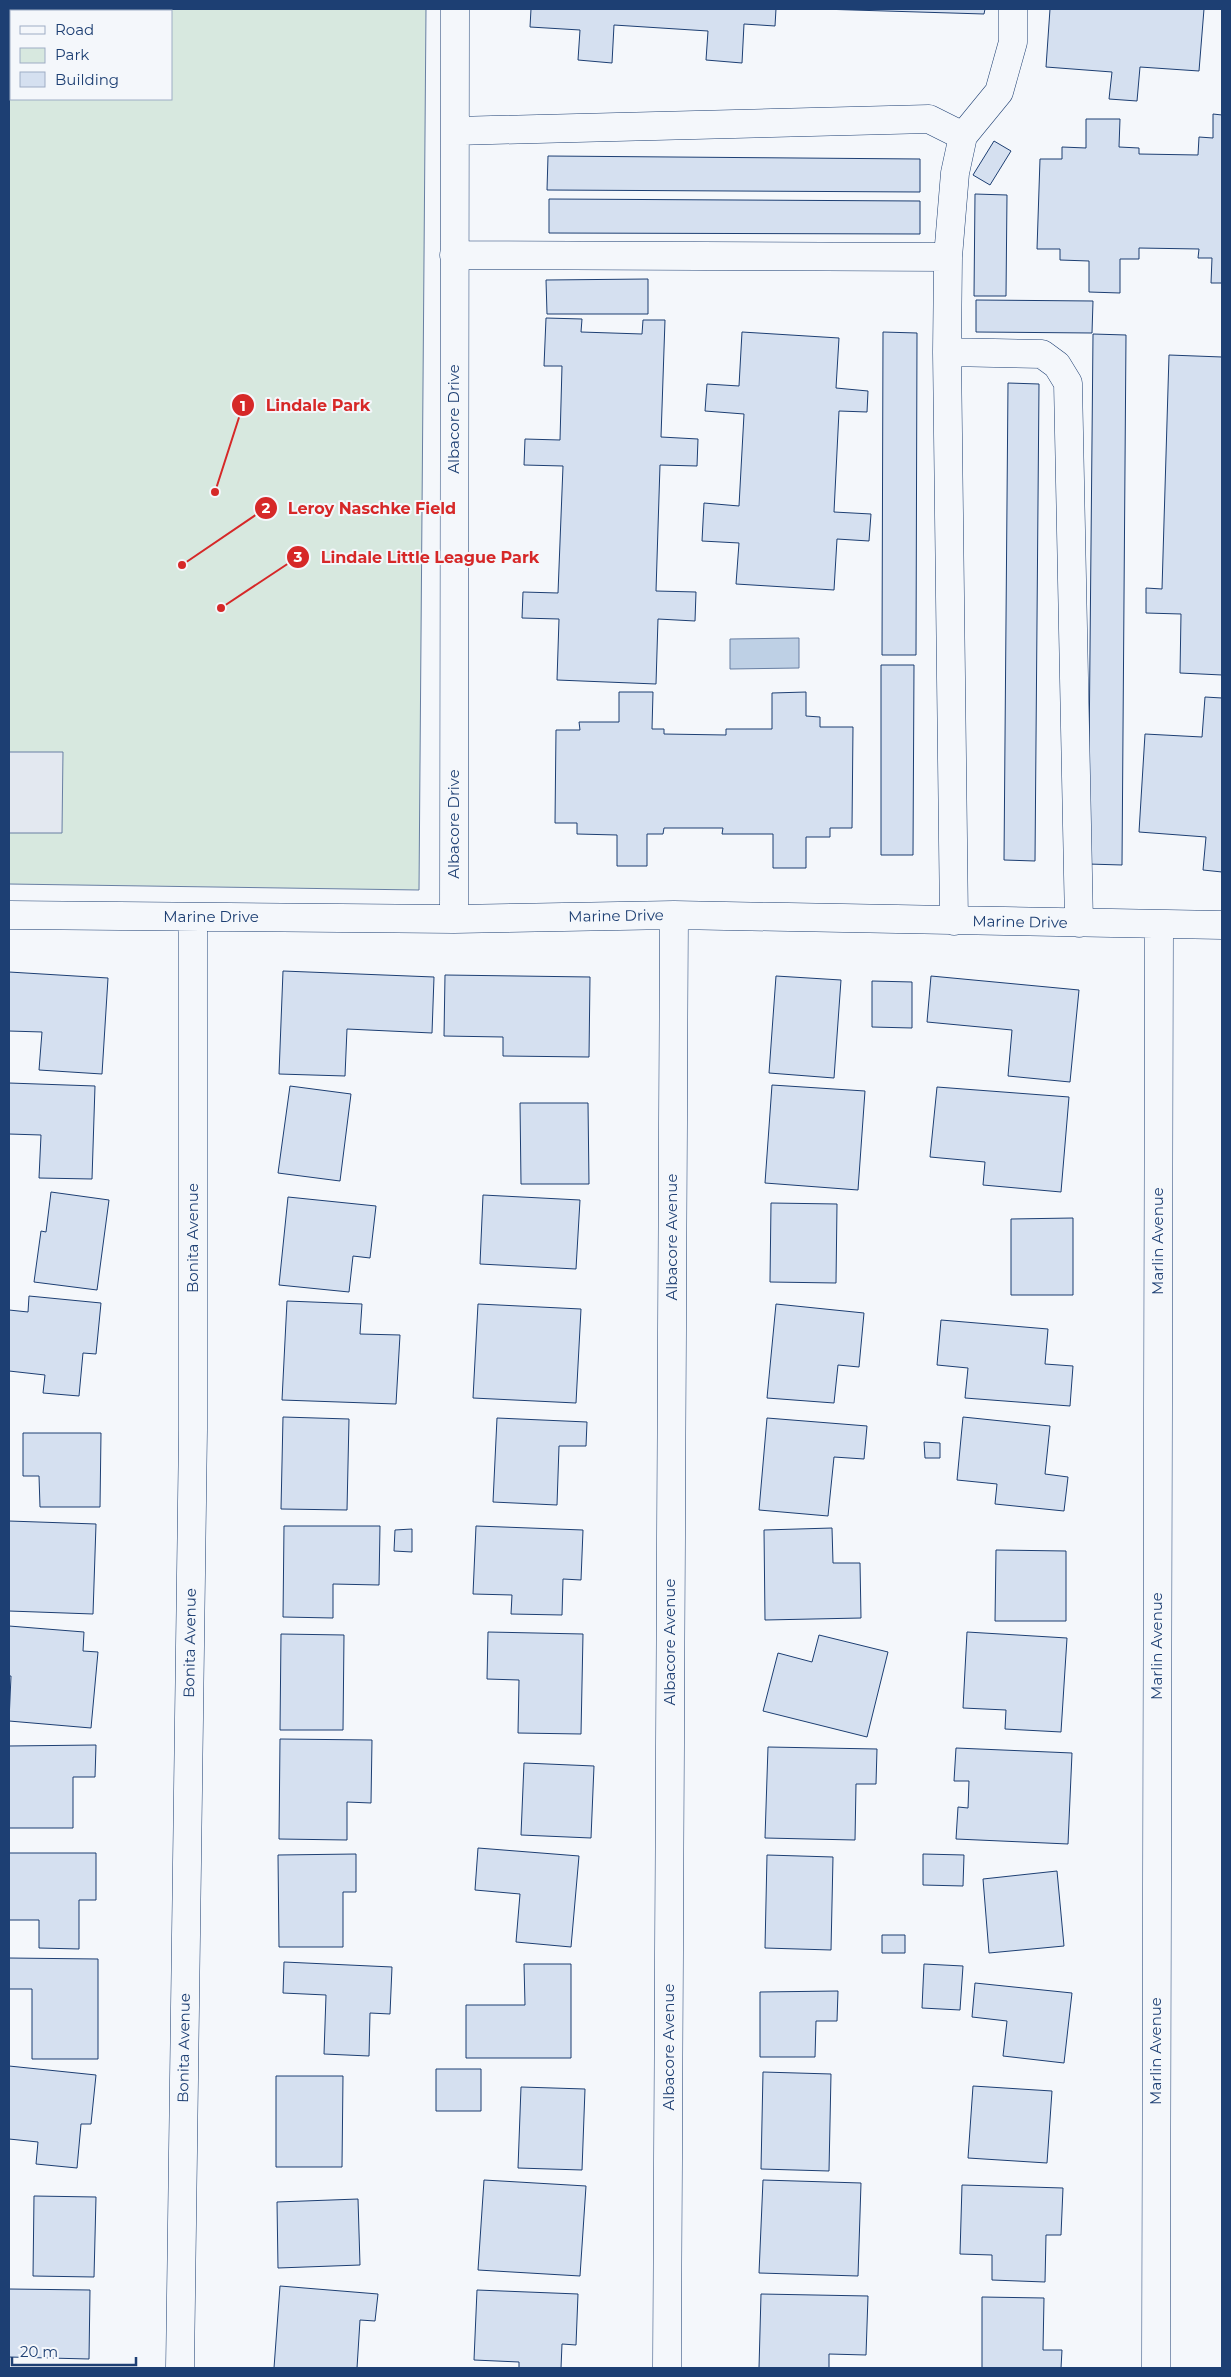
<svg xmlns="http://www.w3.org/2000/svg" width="1231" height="2377" font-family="Montserrat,sans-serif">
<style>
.green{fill:#d7e8df;stroke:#687fa3;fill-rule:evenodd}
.parking{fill:#e3e8f0;stroke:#687fa3}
.water{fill:#bed0e5;stroke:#687fa3}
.building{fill:#d5e0f0;stroke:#1d3f73}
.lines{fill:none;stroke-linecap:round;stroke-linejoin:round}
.minor-casing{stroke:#1d3f73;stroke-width:29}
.minor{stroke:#f4f7fb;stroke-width:28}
.labels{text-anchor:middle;stroke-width:4;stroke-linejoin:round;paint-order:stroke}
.street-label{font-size:15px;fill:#1d3f73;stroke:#f4f7fb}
.leader{fill:none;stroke:#d62828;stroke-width:2}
.callout-dot{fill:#d62828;stroke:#f4f7fb;stroke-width:2}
.mark-label{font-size:15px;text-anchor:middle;font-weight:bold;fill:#fff}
.callout-label{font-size:16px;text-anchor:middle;font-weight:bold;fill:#d62828;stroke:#f4f7fb;stroke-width:4;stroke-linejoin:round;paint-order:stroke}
</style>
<rect width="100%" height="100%" fill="#f4f7fb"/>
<path class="green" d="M9,9H426L419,890L9,884ZM11,11H171V99H11Z"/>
<path class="parking" d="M9,752H63L62,833H9Z"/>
<path class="water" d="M799,638V668L730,669V639Z"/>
<path class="building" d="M531,9H776L775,26L744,24L742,63L706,60L708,31L614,25L612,63L578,60L580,30L530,27Z
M820,9H985L984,14Z
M1050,9H1204L1199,71L1140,67L1137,101L1109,99L1112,72L1046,67Z
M1213,114L1222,115V283H1211L1212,258H1198L1199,249L1139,248V259H1120V293L1089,292V261L1060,260V249H1037L1040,159H1062V147L1086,148V119H1120L1119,147L1139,148V154L1198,155L1199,137L1213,138Z
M994,141L1011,151L990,185L973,175Z
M548,156L920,159V192L547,190Z
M975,194L1007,195L1006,296H974Z
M549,199L920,201V234L549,233Z
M648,279V314H547L546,280Z
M976,300L1093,301L1092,333L976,332Z
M546,318L582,319L581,332L642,334L643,320H665L661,437L698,439L697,466L660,465L656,591L696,592L695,621L658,619L656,684L557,680L559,619L522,618L523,592L558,593L563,466L524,465L525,439L560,440L562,366H544Z
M742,332L839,338L836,388L868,391L867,412L839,411L834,512L871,514L869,541L837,539L834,590L736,584L739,543L702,541L704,503L739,506L744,414L705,411L707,384L739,386Z
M883,332L917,333L916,655H882Z
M1093,334L1126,335L1122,865L1088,864Z
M1169,355L1222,357V675L1180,673L1181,614L1146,613V588L1162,589Z
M1008,383L1039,384L1035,861L1004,860Z
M881,665H914L913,855H881Z
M619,692H653L652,729H664V734L726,735V729H772V693L806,692V716L820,717V727H853L852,828H830V837H806V868H773V834H722L723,828H664L663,834H647V866H617V835L577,834V823H555L556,730H580L579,722H619Z
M1205,697L1222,698V872L1203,870L1206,837L1139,832L1145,734L1202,737Z
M283,971L434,977L432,1033L347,1029L345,1076L279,1074Z
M9,972L108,978L102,1074L39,1070L42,1032L9,1031Z
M445,975L590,977L589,1057L503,1056V1037L444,1036Z
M776,976L841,980L834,1078L769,1073Z
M931,976L1079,990L1070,1082L1008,1076L1012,1030L927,1022Z
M872,981L912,982V1028L872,1027Z
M9,1083L95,1086L92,1179L39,1178L41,1135L9,1134Z
M772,1085L865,1091L858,1190L765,1183Z
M290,1086L351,1094L340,1181L278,1173Z
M937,1087L1069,1097L1061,1192L983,1185L985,1162L930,1157Z
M520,1103H588L589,1184H521Z
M51,1192L109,1200L97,1290L34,1282L41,1231L46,1232Z
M483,1195L580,1200L576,1269L480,1264Z
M288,1197L376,1206L370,1258L353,1256L349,1292L279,1285Z
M771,1203L837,1204L836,1283L770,1282Z
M1073,1218V1295H1011V1219Z
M29,1296L101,1303L96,1354L83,1353L79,1396L43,1393L45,1375L9,1371V1310L28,1312Z
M287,1301L362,1304L360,1334L400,1335L396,1404L282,1400Z
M478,1304L581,1309L576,1403L473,1398Z
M776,1304L864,1313L859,1367L838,1365L834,1403L767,1398Z
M941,1320L1048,1329L1045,1364L1073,1366L1070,1406L965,1398L968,1368L937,1365Z
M283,1417L349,1419L347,1510L281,1509Z
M963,1417L1050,1426L1045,1474L1068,1477L1064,1511L995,1504L997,1484L957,1480Z
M497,1418L587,1422L586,1446H559L557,1505L493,1502Z
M767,1418L867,1426L864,1459L834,1457L828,1516L759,1510Z
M23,1433H101L100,1507H40L39,1476H23Z
M924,1442L940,1443V1458H925Z
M9,1521L96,1524L93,1614L9,1611Z
M284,1526H380L379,1585L333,1584V1618L283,1617Z
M476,1526L583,1530L581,1580L563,1579L562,1615L511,1614L512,1595L473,1594Z
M832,1528L833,1563H860L861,1618L765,1620L764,1530Z
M412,1529V1552L394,1551L395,1530Z
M996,1550L1066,1551V1621H995Z
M9,1626L84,1632L83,1651L98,1652L91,1728L9,1721L11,1676H9Z
M488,1632L583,1634L581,1734L518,1733L519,1680L487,1679Z
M967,1632L1067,1638L1061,1732L1005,1729L1006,1710L963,1708Z
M281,1634L344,1635L343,1730H280Z
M819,1635L888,1652L867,1737L763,1711L778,1653L812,1662Z
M280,1739L372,1740L371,1803L347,1802V1840L279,1839Z
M96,1745L95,1777H73V1828H9V1746Z
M768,1747L877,1749L876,1784H856L855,1840L765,1838Z
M956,1748L1072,1753L1068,1844L956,1839L958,1807L968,1808L969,1781H954Z
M524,1763L594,1766L591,1838L521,1835Z
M478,1848L579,1856L571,1947L516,1942L520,1894L475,1890Z
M9,1853H96V1900H79V1949L39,1948V1920H9Z
M356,1854V1892H343V1947H279L278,1855Z
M923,1854L964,1855L963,1886L923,1885Z
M767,1855L833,1857L831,1950L765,1948Z
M1057,1871L1064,1946L989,1953L983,1879Z
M882,1935H905V1953H882Z
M9,1958L98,1959V2059H32V1989H9Z
M284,1962L392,1967L390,2014L370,2013L369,2056L324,2054L326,1995L283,1993Z
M524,1964H571V2058H466V2005H525Z
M924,1964L963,1966L960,2010L922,2008Z
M975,1983L1072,1993L1064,2063L1003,2056L1007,2021L972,2017Z
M838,1991L837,2021H816L815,2057H760V1992Z
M9,2066L96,2075L91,2124H81L77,2168L36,2164L38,2142L9,2139Z
M436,2069H481V2111H436Z
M763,2072L831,2074L829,2171L761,2169Z
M276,2076H343L342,2167H276Z
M973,2086L1052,2091L1047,2163L968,2158Z
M521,2087L585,2089L582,2170L518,2168Z
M484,2180L586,2186L580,2276L478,2270Z
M763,2180L861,2183L858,2276L759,2273Z
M962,2185L1063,2188L1061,2235H1046L1045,2282L992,2280V2255L960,2254Z
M34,2196L96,2197L94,2277L33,2276Z
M358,2199L360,2265L278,2268L277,2202Z
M280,2286L378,2294L375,2321L360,2320L357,2368H274Z
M9,2289L90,2290L89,2359L9,2357Z
M477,2290L578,2294L576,2345L562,2344L561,2368H519V2362L474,2360Z
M761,2294L868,2296L866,2355L829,2354V2368H759Z
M982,2297L1044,2298L1043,2350H1062L1061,2368H982Z"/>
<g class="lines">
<defs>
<path id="minor" d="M455,131L929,119L963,136
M454,255L948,257L947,352L954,921
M948,257L955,173L963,136L999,92L1013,42V9
M947,352L1042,354L1057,365L1068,383L1079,923
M9,915L454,919L674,915L1222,925
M454,919L455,9
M180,2368L193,1430V917
M667,2368L674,915
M1156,2368L1159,925"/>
</defs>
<use href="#minor" class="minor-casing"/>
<use href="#minor" class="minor"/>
</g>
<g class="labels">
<g class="street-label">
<text transform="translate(454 419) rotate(-90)" y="5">Albacore Drive</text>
<text transform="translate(454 824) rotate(-90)" y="5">Albacore Drive</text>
<text transform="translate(616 916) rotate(-1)" y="5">Marine Drive</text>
<text x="211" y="922">Marine Drive</text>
<text transform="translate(1020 922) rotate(1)" y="5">Marine Drive</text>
<text transform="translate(672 1237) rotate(-90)" y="5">Albacore Avenue</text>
<text transform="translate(193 1238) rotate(-90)" y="5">Bonita Avenue</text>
<text transform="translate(1158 1241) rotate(-90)" y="5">Marlin Avenue</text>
<text transform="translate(670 1642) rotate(-90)" y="5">Albacore Avenue</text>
<text transform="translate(190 1643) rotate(-89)" y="5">Bonita Avenue</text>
<text transform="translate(1157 1646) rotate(-90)" y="5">Marlin Avenue</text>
<text transform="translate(669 2047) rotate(-90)" y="5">Albacore Avenue</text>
<text transform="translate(184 2048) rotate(-89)" y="5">Bonita Avenue</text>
<text transform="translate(1156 2051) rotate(-90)" y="5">Marlin Avenue</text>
</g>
</g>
<path class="leader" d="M215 492L243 405M182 565L266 508M221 608L298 557"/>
<g class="callout-dot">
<circle cx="215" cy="492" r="5"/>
<circle cx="182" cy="565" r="5"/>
<circle cx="221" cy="608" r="5"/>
<circle cx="243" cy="405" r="12"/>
<circle cx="266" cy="508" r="12"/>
<circle cx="298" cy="557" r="12"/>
</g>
<g class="mark-label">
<text x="243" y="411">1</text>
<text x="266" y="513">2</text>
<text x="298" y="562">3</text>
</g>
<g class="callout-label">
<text x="318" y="411">Lindale Park</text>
<text x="372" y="514">Leroy Naschke Field</text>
<text x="430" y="563">Lindale Little League Park</text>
</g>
<rect width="1231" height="2377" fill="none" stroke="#1d3f73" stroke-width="20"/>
<rect x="10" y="10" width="162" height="90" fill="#f4f7fb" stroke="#9eadc5"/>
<rect x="20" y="26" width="25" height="8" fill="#f4f7fb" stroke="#9eadc5"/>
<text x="55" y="35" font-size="15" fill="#1d3f73">Road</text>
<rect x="20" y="48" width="25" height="15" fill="#d7e8df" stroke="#9eadc5"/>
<text x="55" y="60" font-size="15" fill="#1d3f73">Park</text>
<rect x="20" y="72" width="25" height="15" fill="#d5e0f0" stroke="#9eadc5"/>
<text x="55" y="85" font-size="15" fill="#1d3f73">Building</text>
<path d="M12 2357v8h124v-8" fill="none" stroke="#1d3f73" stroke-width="2.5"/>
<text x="20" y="2357" font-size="15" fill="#1d3f73" stroke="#f4f7fb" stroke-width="4" paint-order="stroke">20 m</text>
</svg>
